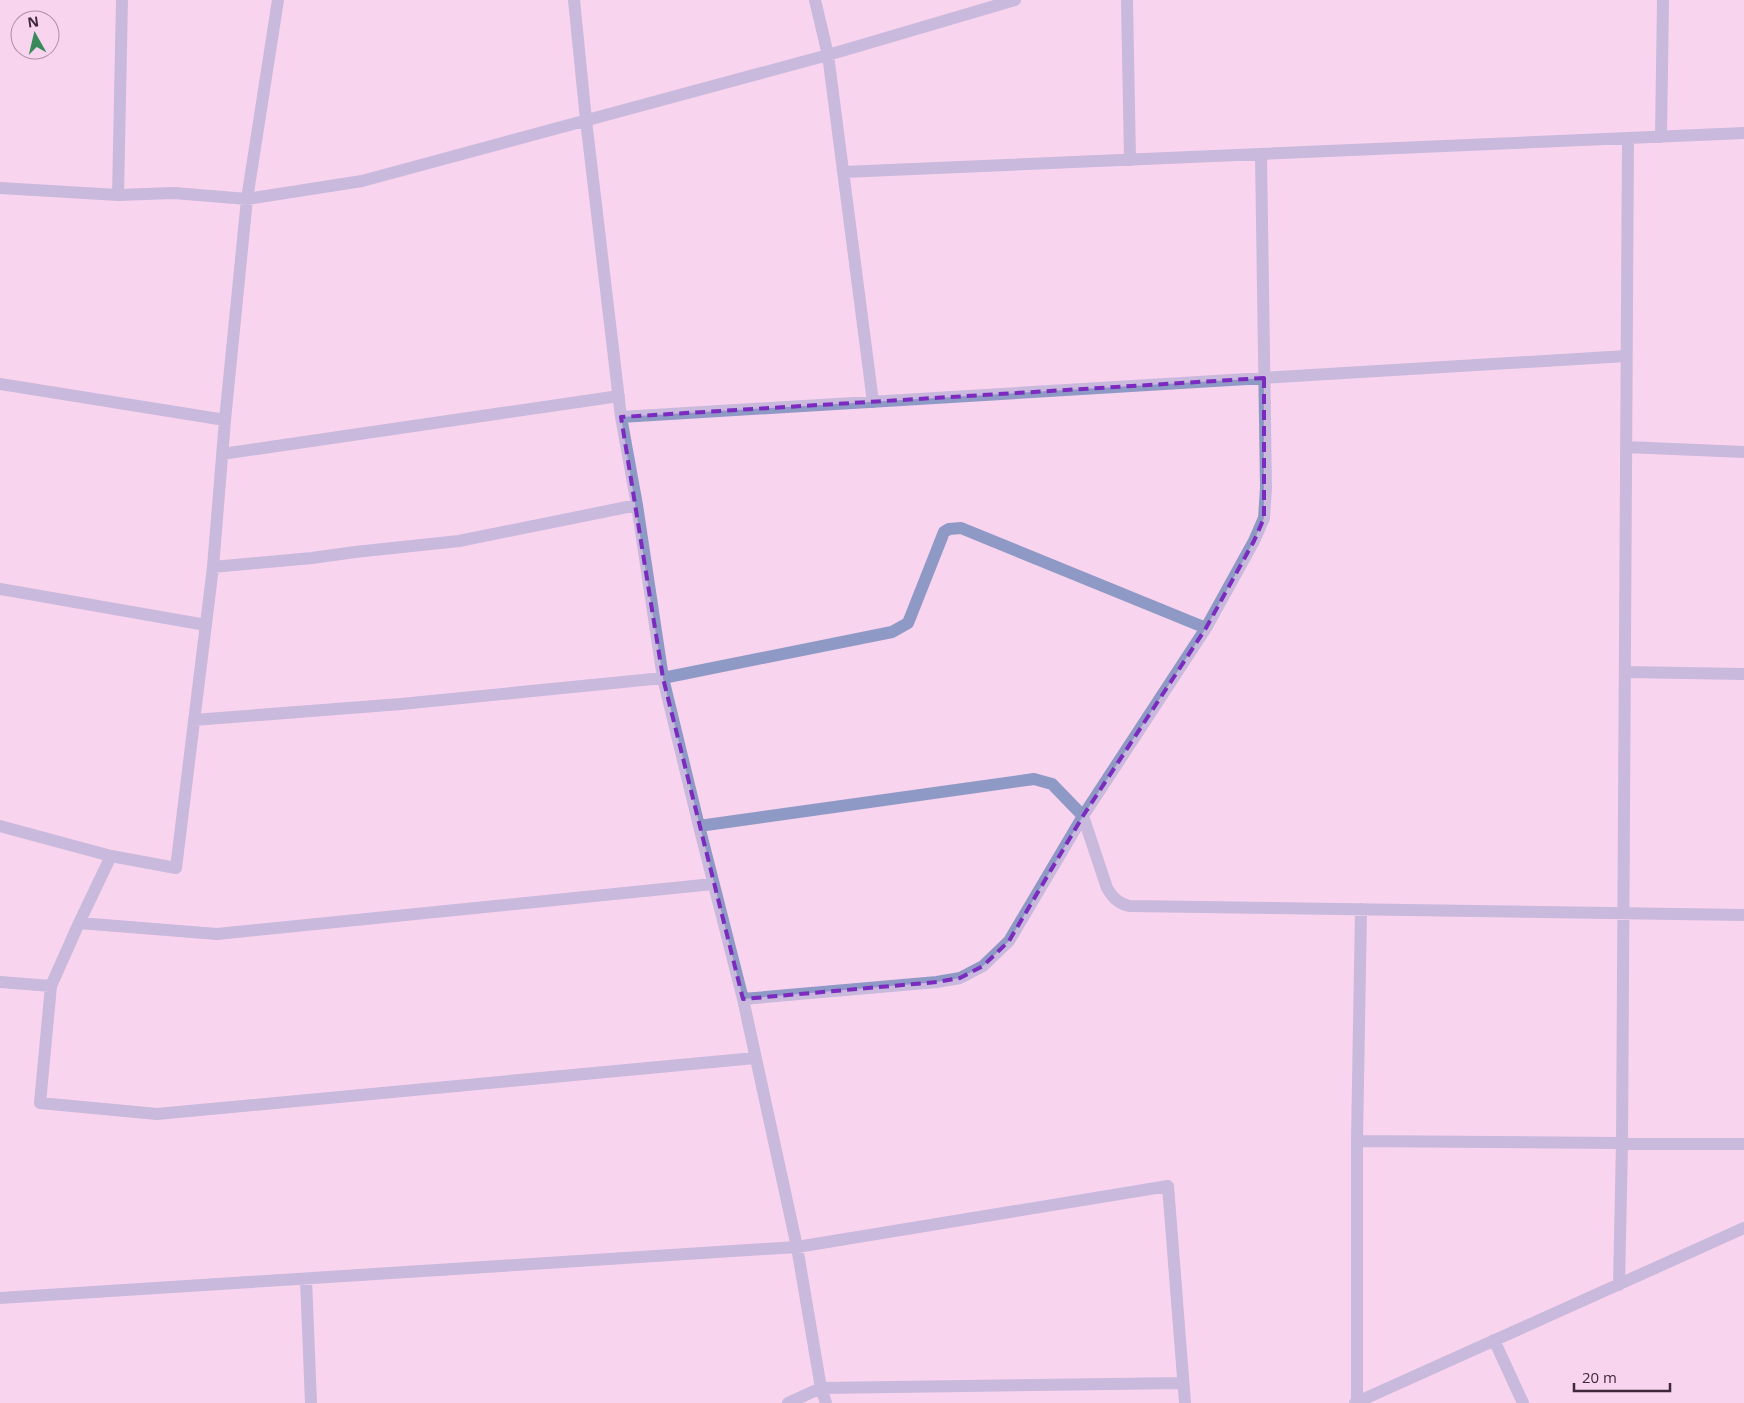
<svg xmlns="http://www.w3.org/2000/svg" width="1744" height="1403" font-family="'Open Sans',sans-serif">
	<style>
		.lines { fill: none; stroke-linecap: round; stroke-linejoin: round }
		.minor { stroke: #8f99c5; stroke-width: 12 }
		.marked { fill: none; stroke: #7b2cbf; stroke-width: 4; stroke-dasharray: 10 6; stroke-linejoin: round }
	</style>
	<rect width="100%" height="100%" fill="#f9d4ef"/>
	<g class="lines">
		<path class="minor" d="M574 0 586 120 621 417 637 505 663 678 699 826 743 999 797 1247 821 1388 826 1403
			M815 0 828 55 873 402
			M1127 0 1130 160
			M1661 137 1663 0
			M844 172 1744 133
			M0 188 118 195 174 193 247 199 362 181 828 55 1015 0
			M118 195 122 0
			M0 384 225 420
			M621 417 1626 356
			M1626 447 1744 452
			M222 454 619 396
			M213 567 312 558 355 552 459 541 637 505
			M0 589 206 625
			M1625 672 1744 674
			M194 720 401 704 663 678 892 632 908 623 944 532 949 529 961 528 1206 628
			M0 826 111 856 176 868 213 567 225 420 247 199 278 0
			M699 826 1034 779 1052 784 1083 816 1107 888C1113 898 1118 903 1129 906L1744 915
			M111 856 79 923 51 986 40 1103 157 1114 755 1058
			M79 923 217 934 713 884
			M0 982 51 986
			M743 999 937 982 960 978 983 966 1009 941 1083 816 1206 628 1254 541 1264 518 1266 488 1261 155
			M1357 1141 1744 1144
			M306 1279 311 1403
			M1619 1285 1622 1144 1628 138
			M0 1298 797 1247 1168 1186 1185 1403
			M1494 1340 1523 1403
			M1357 1402V1141L1361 909
			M788 1403 821 1388 1183 1383
			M1355 1403 1744 1228"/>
	</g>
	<path d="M0 0H1744V1403H0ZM1264 378V518L1254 541 1206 628 1083 816 1009 941 983 966 960 978 937 982 743 999 663 678 621 417Z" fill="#f9d4ef" fill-opacity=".55" fill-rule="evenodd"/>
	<path class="marked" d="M1264 378V518L1254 541 1206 628 1083 816 1009 941 983 966 960 978 937 982 743 999 663 678 621 417Z"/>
	<g transform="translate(35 35) rotate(352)"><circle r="24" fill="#f9d4ef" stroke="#af8fa7"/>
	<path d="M0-4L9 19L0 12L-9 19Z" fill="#398a5b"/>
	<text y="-8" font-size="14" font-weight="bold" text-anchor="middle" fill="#3f283a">N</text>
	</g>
	<path d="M1574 1383v8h96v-8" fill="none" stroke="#3f283a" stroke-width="2.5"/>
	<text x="1582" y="1383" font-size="15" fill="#3f283a" stroke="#f9d4ef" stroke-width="4" paint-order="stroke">20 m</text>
</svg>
